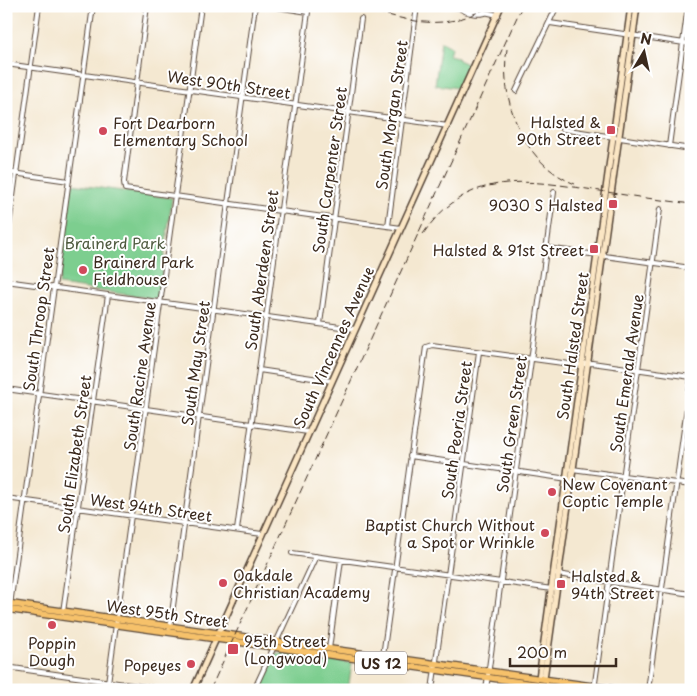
<svg xmlns="http://www.w3.org/2000/svg" width="697" height="696" font-family="'Playpen Sans',sans-serif">
	<style>
		.green { fill: #7dce8f; stroke: #5c7c56 }
		.lines { fill: none; stroke-linecap: round; stroke-linejoin: round }
		.minor-casing { stroke: #574639; stroke-width: 6 }
		.secondary-casing { stroke: #574639; stroke-width: 8 }
		.primary-casing { stroke: #574639; stroke-width: 8 }
		.minor { stroke: #fff; stroke-width: 4 }
		.secondary { stroke: #fbe6c4; stroke-width: 5 }
		.primary { stroke: #f6c16b; stroke-width: 5.5 }
		.rail { stroke: #3b2a1e; stroke-width: 1; stroke-dasharray: 8 4; stroke-linecap: butt }
		.poi-dot { fill: #d1495b; stroke: #fff; stroke-width: 2 }
		.labels { text-anchor: middle; dominant-baseline: central; stroke-width: 4; stroke-linejoin: round; paint-order: stroke }
		.shield { fill: #fff; stroke: #766a62; stroke-width: 1 }
		.shield-label { font-size: 14px; font-weight: bold; fill: #3b2a1e }
		.street-label { font-size: 15px; fill: #3b2a1e; stroke: #fff }
		.poi-label { font-size: 15px; fill: #3b2a1e; stroke: #fff; text-anchor: start }
		.park-label { font-size: 15px; fill: #4f5b40; stroke: #fff }
	</style>
	<rect width="100%" height="100%" fill="#fff"/>
	<filter id="ink" filterUnits="userSpaceOnUse"><feTurbulence type="fractalNoise" baseFrequency=".02" numOctaves="2"/><feDisplacementMap in="SourceGraphic" scale="10" xChannelSelector="R" yChannelSelector="G"/><feConvolveMatrix kernelMatrix="1 2 1 2 8 2 1 2 1" color-interpolation-filters="sRGB"/></filter>
	<filter id="wash" filterUnits="userSpaceOnUse"><feTurbulence type="fractalNoise" baseFrequency=".0096" numOctaves="4" result="noise"/><feDisplacementMap in="SourceGraphic" scale="20" xChannelSelector="R" yChannelSelector="G"/><feGaussianBlur stdDeviation="1.12" result="paint"/><feColorMatrix in="noise" values="0 0 0 0 0 0 0 0 0 0 0 0 0 0 0 0 0 1.4 0 .05"/><feComposite in="paint" operator="in"/></filter>
	<g filter="url(#wash)">
		<rect width="100%" height="100%" fill="#f4e8d1"/>
		<path class="green" d="M441 41 451 47 449 55 457 57 458 60 469 65 458 88 435 85Z
			M72 184 172 198 159 296 157 299 59 285Z
			M276 653 352 663 348 690H260Z"/>
	</g>
	<g filter="url(#ink)">
		<g class="lines">
			<defs>
				<path id="minor" d="M147 6 124 182 125 189 401 228
					M411 6 421 8 439 6
					M441 6 466 8 498 15
					M461 9C467 13 477 15 485 13
					M550 23 691 44
					M6 64 448 126
					M516 91 557 6
					M562 129 691 149
					M669 146 688 6
					M6 172 69 181
					M388 226 417 6
					M6 248 39 6
					M547 248 691 268
					M6 281 355 329
					M320 324 361 19
					M259 370 332 381
					M6 389 308 432
					M410 456 568 479
					M572 469 691 485
					M6 498 262 534
					M237 530 308 12 270 6
					M292 553 552 589
					M557 574 691 594
					M63 612 108 295
					M170 628 255 6
					M6 634 93 6
					M329 649 341 560
					M383 656 426 347 432 345 577 365 592 363 691 377
					M6 667 167 690
					M107 690 201 6
					M254 690 316 556
					M378 690 379 687
					M432 690 479 352
					M486 690 554 192
					M594 690 660 209
					M648 690 691 378"/>
				<path id="secondary" d="M539 678 631 6
					M544 679 637 6
					M193 690 501 6"/>
				<path id="primary" d="M6 603 621 690
					M6 609 576 690"/>
			</defs>
			<use href="#minor" class="minor-casing"/>
			<use href="#secondary" class="secondary-casing"/>
			<use href="#primary" class="primary-casing"/>
			<use href="#minor" class="minor"/>
			<use href="#secondary" class="secondary"/>
			<use href="#primary" class="primary"/>
			<path class="rail" d="M352 6C406 18 437 36 490 6
				M507 49C499 100 523 164 575 184
				M423 234C471 164 537 182 607 192 635 197 663 200 691 204
				M210 690 522 6"/>
		</g>
	</g>
	<g class="poi-dot">
		<rect x="606" y="125" width="10" height="10" rx="2.5"/>
		<circle cx="103" cy="131" r="5"/>
		<rect x="608" y="199" width="10" height="10" rx="2.5"/>
		<rect x="589" y="244" width="10" height="10" rx="2.5"/>
		<circle cx="83" cy="270" r="5"/>
		<circle cx="552" cy="492" r="5"/>
		<circle cx="545" cy="533" r="5"/>
		<circle cx="223" cy="583" r="5"/>
		<rect x="556" y="579" width="10" height="10" rx="2.5"/>
		<circle cx="52" cy="625" r="5"/>
		<rect x="227" y="643" width="12" height="12" rx="2.5"/>
		<circle cx="191" cy="664" r="5"/>
	</g>
	<g class="labels">
		<rect class="shield" x="355" y="651.5" width="52" height="23" rx="4"/>
		<g class="shield-label">
			<text x="381" y="663">US 12</text>
		</g>
		<g class="street-label">
			<text transform="translate(229 84) rotate(8)">West 90th Street</text>
			<text transform="translate(391 115) rotate(-82)">South Morgan Street</text>
			<text transform="translate(329 170) rotate(-82)">South Carpenter Street</text>
			<text transform="translate(261 270) rotate(-82)">South Aberdeen Street</text>
			<text transform="translate(38 319) rotate(-82)">South Throop Street</text>
			<text transform="translate(572 346) rotate(-82)">South Halsted Street</text>
			<text transform="translate(333 347) rotate(-66)">South Vincennes Avenue</text>
			<text transform="translate(195 363) rotate(-82)">South May Street</text>
			<text transform="translate(626 373) rotate(-82)">South Emerald Avenue</text>
			<text transform="translate(139 376) rotate(-82)">South Racine Avenue</text>
			<text transform="translate(511 424) rotate(-82)">South Green Street</text>
			<text transform="translate(456 430) rotate(-82)">South Peoria Street</text>
			<text transform="translate(74 454) rotate(-82)">South Elizabeth Street</text>
			<text transform="translate(151 507) rotate(8)">West 94th Street</text>
			<text transform="translate(167 613) rotate(8)">West 95th Street</text>
		</g>
		<g class="poi-label">
			<text x="601" y="121" text-anchor="end">Halsted &amp;<tspan x="601" dy="17">90th Street</tspan></text>
			<text x="113" y="122">Fort Dearborn<tspan x="113" dy="17">Elementary School</tspan></text>
			<text x="603" y="204" text-anchor="end">9030 S Halsted</text>
			<text x="584" y="249" text-anchor="end">Halsted &amp; 91st Street</text>
			<text x="93" y="261">Brainerd Park<tspan x="93" dy="17">Fieldhouse</tspan></text>
			<text x="562" y="483">New Covenant<tspan x="562" dy="17">Coptic Temple</tspan></text>
			<text x="535" y="524" text-anchor="end">Baptist Church Without<tspan x="535" dy="17">a Spot or Wrinkle</tspan></text>
			<text x="233" y="574">Oakdale<tspan x="233" dy="17">Christian Academy</tspan></text>
			<text x="571" y="575">Halsted &amp;<tspan x="571" dy="17">94th Street</tspan></text>
			<text x="244" y="640">95th Street<tspan x="244" dy="17">(Longwood)</tspan></text>
			<text x="52" y="642" text-anchor="middle">Poppin<tspan x="52" dy="17">Dough</tspan></text>
			<text x="181" y="664" text-anchor="end">Popeyes</text>
		</g>
		<g class="park-label">
			<text x="115" y="242">Brainerd Park</text>
		</g>
	</g>
	<rect width="697" height="696" fill="none" stroke="#fff" stroke-width="25"/>
	<g transform="translate(644 52) rotate(9)" stroke="#ffffff" stroke-width="4" paint-order="stroke">
	<path d="M0-4L9 19L0 12L-9 19Z" fill="#3b2a1e"/>
	<text y="-8" font-size="14" font-weight="bold" text-anchor="middle" fill="#3b2a1e">N</text>
	</g>
	<path d="M510 658v8h106v-8" fill="none" stroke="#3b2a1e" stroke-width="2.5"/>
	<text x="517" y="658" font-size="15" fill="#3b2a1e" stroke="#ffffff" stroke-width="4" paint-order="stroke">200 m</text>
</svg>
